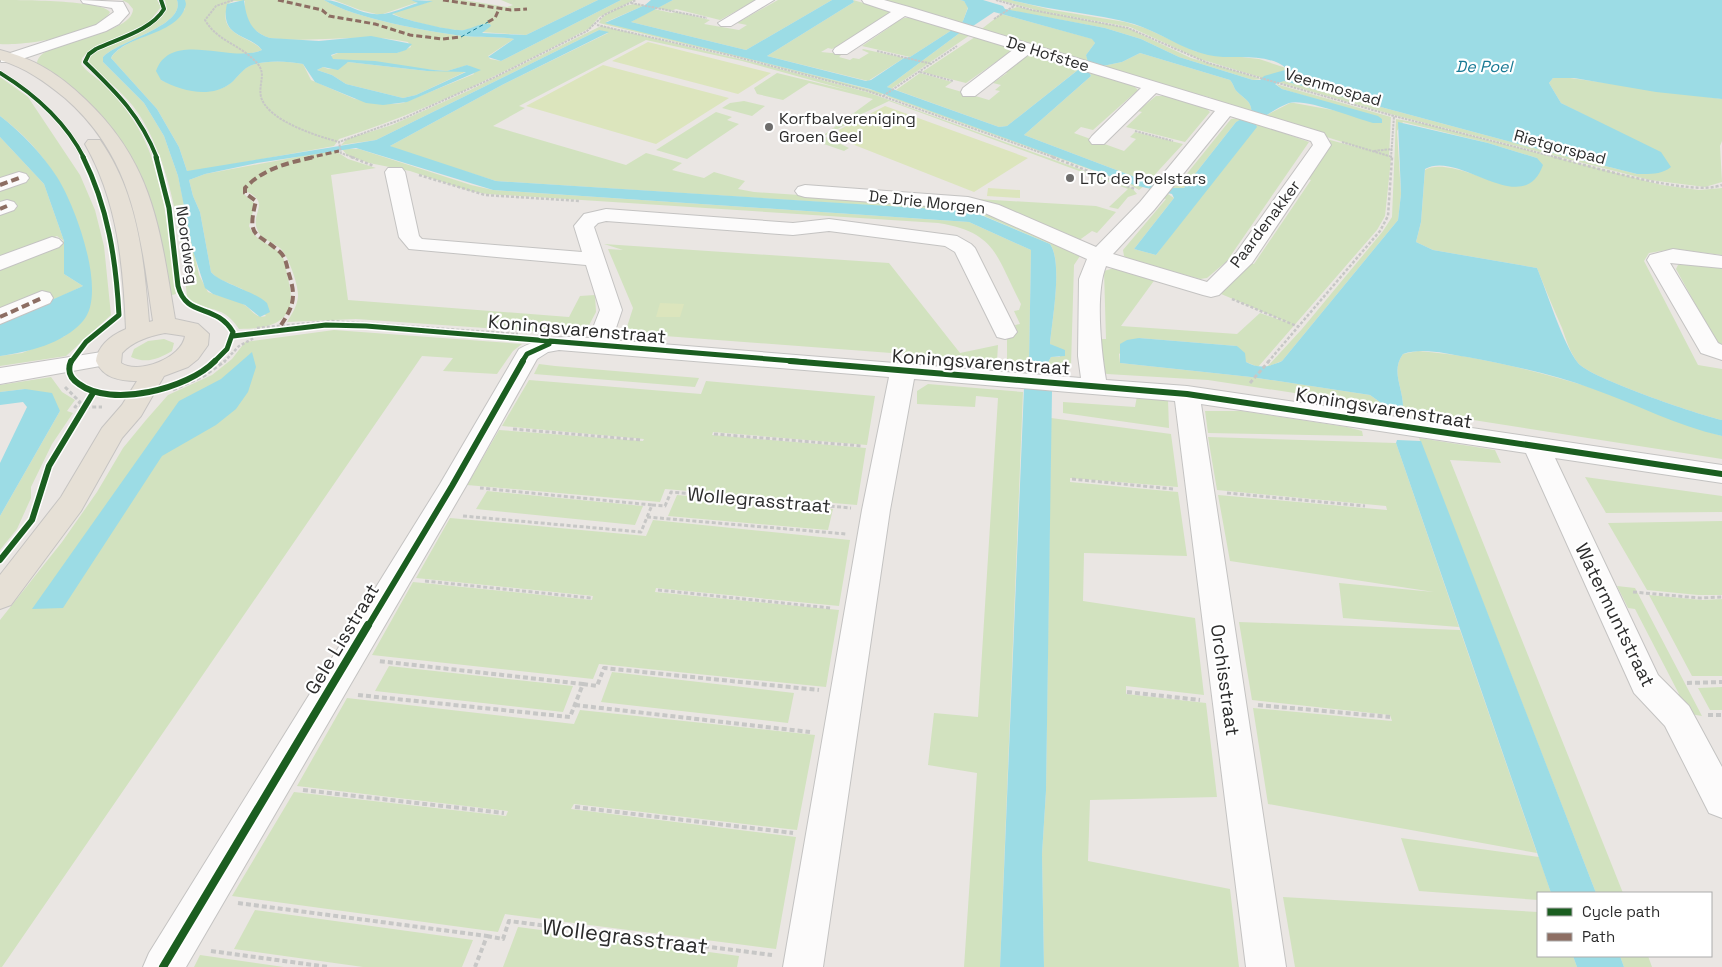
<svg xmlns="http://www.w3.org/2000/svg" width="1722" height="967" font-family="'Space Grotesk',sans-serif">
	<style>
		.green { fill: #d2e2bf; fill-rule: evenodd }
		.pitch { fill: #dce5bd }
		.water { fill: #9cdce5; fill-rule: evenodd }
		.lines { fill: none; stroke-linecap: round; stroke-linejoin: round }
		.ferry { stroke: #187a95; stroke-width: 1; stroke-dasharray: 4 3; stroke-linecap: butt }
		.minor-casing { stroke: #c4c3c2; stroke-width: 2 }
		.major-casing { stroke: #c6c4c2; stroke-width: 2 }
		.path-far3 { stroke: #c7c7c6; stroke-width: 2; stroke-dasharray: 2.5 1; stroke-linecap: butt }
		.path-far2 { stroke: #c7c7c6; stroke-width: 2.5; stroke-dasharray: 3 2; stroke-linecap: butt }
		.path-far1 { stroke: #c7c7c6; stroke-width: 3; stroke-dasharray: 4 2.5; stroke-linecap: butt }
		.path { stroke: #c7c7c6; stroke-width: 4; stroke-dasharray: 5 3; stroke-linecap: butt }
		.minor { fill: #fcfbfb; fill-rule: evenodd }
		.major { fill: #e6e0d6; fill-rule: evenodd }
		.quiet-far1 { stroke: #8d6e63; stroke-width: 3; stroke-dasharray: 6 3; stroke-linecap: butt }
		.quiet { stroke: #8d6e63; stroke-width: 4; stroke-dasharray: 8 4; stroke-linecap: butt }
		.cycleway-far3-casing { stroke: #fff; stroke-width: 5.5 }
		.cycleway-far2-casing { stroke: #fff; stroke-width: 8 }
		.cycleway-far1-casing { stroke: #fff; stroke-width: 9 }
		.cycleway-casing { stroke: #fff; stroke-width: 11 }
		.cycleway-far3 { stroke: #1b5e20; stroke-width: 4 }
		.cycleway-far2 { stroke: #1b5e20; stroke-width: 5 }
		.cycleway-far1 { stroke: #1b5e20; stroke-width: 6 }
		.cycleway { stroke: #1b5e20; stroke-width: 8 }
		.poi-dot { fill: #6e6d6c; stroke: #fff; stroke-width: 2 }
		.labels { text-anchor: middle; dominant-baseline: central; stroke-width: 4.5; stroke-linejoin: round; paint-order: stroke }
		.far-street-label { font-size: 16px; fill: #2c2c2c; stroke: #fff }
		.far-water-label { font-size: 16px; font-style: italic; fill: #187a95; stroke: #fff }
		.far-poi-label { font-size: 16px; fill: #2c2c2c; stroke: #fff; text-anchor: start }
		.street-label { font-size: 19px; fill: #2c2c2c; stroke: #fff }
		.near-street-label { font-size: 22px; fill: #2c2c2c; stroke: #fff }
	</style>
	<rect width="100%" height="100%" fill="#eae6e3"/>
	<path class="green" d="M0 0C19 0 102 0 110 12 100 35 23 46 0 44Z
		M122 0H157L161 7 148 23 89 51 82 58 81 64C86 71 94 76 101 82 113 93 124 106 133 120 166 169 168 237 176 294L168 296 140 178 37 64C38 37 132 38 133 9L128 3Z
		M165 0H177C186 26 117 41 103 57V62L144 103 164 136 178 176 199 275 208 292C220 297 235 298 246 306 253 311 256 319 266 316L242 289 217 278 211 272 200 212 193 196 189 180 205 174 334 150 348 159 376 168 331 175 348 300 569 317 580 296 595 295 596 312 587 329 572 334 356 319 287 322C292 314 297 306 298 297 299 286 288 255 280 248 271 241 261 240 257 229 251 212 270 204 248 192L244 194 255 204 249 226C257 243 268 242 280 253 286 259 286 271 288 279 299 319 276 329 239 329 220 300 203 315 187 297 181 236 171 156 133 106 120 90 104 78 89 63L90 56C112 35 150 37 167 9Z
		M185 0H324C353 18 429 32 464 36 481 38 498 36 514 39L488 56 490 59 501 61 621 0H634L599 17 590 28C509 70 426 112 339 139L334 146 190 172 187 171 179 147 157 109 111 58C123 37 169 35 185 9ZM234 1H245C242 19 253 33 270 38 318 44 360 32 408 42L411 47 397 53H338L331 56 332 59 434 70 447 71 468 65 474 74 403 103 394 104 355 99 311 80 303 64C286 61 268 60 252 65 242 68 237 79 228 85 212 96 177 88 161 80L181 51C206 48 238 60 262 50 251 36 214 35 229 3Z
		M334 0H411L418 2 380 15 360 10Z
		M426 0H464L507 7 513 5 501 0H598L526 35 481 32 490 26V24C479 23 474 29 464 30 452 32 402 20 392 13L432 1Z
		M673 0H756L720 20 676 9 671 11 657 8Z
		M778 0H832L746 50 631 22 654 9 672 13 676 12 710 20 704 24 739 30 747 25 737 23Z
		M853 0 888 10 890 14 832 49 828 48 821 52 842 54 839 57 850 60 853 58 859 59 869 53 862 50 863 49 904 58 868 81 767 56 854 2Z
		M879 0H960L964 1 968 7 963 21 959 25 945 20 949 18 941 16 936 17Z
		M999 0H1011L1052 10 1125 22 1145 28 1197 52 1259 59 1286 68 1285 70 1263 78 1200 59 1130 27 1040 11Z
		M635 4 643 6 606 22 884 93 881 95 767 64 599 23C603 13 624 5 635 4Z
		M1017 7 1127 28 1191 58 1261 79 1253 80 1179 57 1141 39 1105 28 1008 10Z
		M1001 14 1093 39 1095 43 1086 55 1089 61 1087 63 979 31Z
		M904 18H913L952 30 910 57 862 46 890 27 888 26Z
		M601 26 765 65 867 92 1132 188 1137 194 1128 197 1118 209 1109 207 1128 189 889 101 843 123 845 125 824 136 849 148 844 151 824 144 821 137 873 99 809 83 783 100 757 94 754 88 777 73 851 91 742 61 646 40 519 106 525 108 493 126 626 165 646 153 682 163 672 170 704 178 714 172 745 181 738 189 754 192 964 206 976 209 1076 250 1074 254 1080 256 1074 265 1071 365 1046 366 1051 357H1060L1057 348 1050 344C1052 321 1063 261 1050 244L975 212 496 181 400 151 390 146 502 85 608 33 599 30 376 140 341 145 347 139 392 125 470 90Z
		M961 32 970 35 891 89 887 87Z
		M975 37 1010 47 1013 50 966 83 922 72Z
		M1140 53 1230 80C1232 82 1233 85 1234 87 1238 97 1254 99 1251 114L1209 101 1212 98 1201 95 1197 97 1098 67 1122 62Z
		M1035 55 1079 69 1007 126 999 127 896 90 920 73 952 82 945 87 989 100 1000 91 995 90 1001 85 993 83 1007 73 1004 71 1023 57Z
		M348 62 427 71H467L416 95 403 98 346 84 332 75 317 70 323 67C332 72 340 65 348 62Z
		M1089 72 1133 85 1138 90 1093 130 1081 127 1074 133 1124 151 1136 139 1130 137 1135 132 1183 144 1148 182 1024 135 1091 76Z
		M0 77 28 97 80 175 95 210 104 246 111 315 66 356 0 366V356L22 353 65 336C73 318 86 299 90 280 92 273 87 261 86 253 73 197 47 151 0 116Z
		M1563 77 1722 99V141L1720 146 1722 182 1705 187 1650 180 1394 115 1278 82 1284 81 1526 146 1637 174 1608 127 1561 103 1549 83 1553 78Z
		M1276 84 1391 117 1389 157 1391 159 1385 216 1377 230 1258 367 1246 362 1237 346 1139 338 1119 354 1120 363 1251 377 1370 395 1387 407 1208 380 1107 374 1101 371 1100 339H1106L1104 271 1114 268 1156 278 1121 326 1237 334 1260 313 1292 324 1214 291 1248 263 1254 264 1311 180 1308 179 1330 140 1368 150 1263 117 1290 103H1294L1382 119 1282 89Z
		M888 95 1130 183 1144 186 1139 190 1125 182 886 96Z
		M1156 96H1165L1205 107 1210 112 1185 142 1126 127 1142 112 1138 111Z
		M744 101 765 106 752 116 722 108 730 103Z
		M716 112 732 117 727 120 739 124 687 159 656 150Z
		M1238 118 1243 120 1236 122 1184 188H1168L1170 185 1177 186 1231 119Z
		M1396 119 1425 124 1662 185 1699 190 1722 188V255L1673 249 1649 253 1644 261 1698 365 1722 369V420C1699 415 1590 378 1578 363 1570 353 1566 339 1562 328 1553 308 1545 288 1537 268L1433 250 1416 242 1421 222 1425 170C1440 160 1476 175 1492 181L1537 158 1488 143 1403 122 1397 131 1401 194 1398 220 1282 361 1267 367 1302 329 1383 231 1392 217Z
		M1255 123 1309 142 1227 261 1207 278 1200 279 1131 260 1124 256 1123 250 1166 199 1159 197 1165 192 1174 198 1134 249 1156 255Z
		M0 137 44 184 64 241V274L83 286 51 301 0 313V268L64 241 57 236 0 259V187L28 175 26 174 0 184Z
		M342 149H359L471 185 493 190 969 222 1031 250 1029 364 1007 363V335L1017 331 1015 325 1020 324 1014 311 1019 310 1021 304C996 257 997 232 938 223L487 194 470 191 410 171 369 163 347 155Z
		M977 199 1096 206 1116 212 1097 233 1092 231 1078 241Z
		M604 244 889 263 960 353 998 345 997 361 625 333 633 308 608 249 623 250Z
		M1684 264 1722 268V345L1715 340 1676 269 1678 265Z
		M334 330 522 344 513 351 497 374 443 371 453 358 422 356 2 967H0V620L62 542 97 492 123 448 146 420 168 395 212 375 232 359 245 342Z
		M164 339 174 343 172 351C158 359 147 364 131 357L134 349 148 341Z
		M1418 351C1474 355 1532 370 1586 386 1632 401 1675 423 1722 436V459L1403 409C1404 388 1390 372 1403 354Z
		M539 364 555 366 699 378 695 387 534 374Z
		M51 377 62 392 75 400 67 411 73 413 52 444 31 487V498L17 529 0 550V516L60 411 25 389 0 392V385Z
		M529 380 701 394 706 381 875 396 867 445 713 432 712 435 866 448 857 505 665 489 660 502 467 485 499 430 643 441 644 439 502 426Z
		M928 384 1023 392 1000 967H964L977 773 928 765 934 713 978 717 998 398 976 396 975 407 917 404V391Z
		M1137 396 1168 400 1169 428 1063 413V402L1135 407Z
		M1205 411H1242L1347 427 1362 431 1363 436 1208 433Z
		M1051 418 1171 434 1178 487 1070 478V482L1178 492 1187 556 1084 553 1083 601 1195 618 1204 695 1126 686V694L1206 703 1217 797 1090 800 1088 861 1230 889 1239 967H1044L1042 854 1046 791Z
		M1208 437 1396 443 1459 627 1343 618 1339 583 1434 592 1230 561 1218 495 1387 510 1386 506 1217 490Z
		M1419 438 1495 450 1501 463 1450 460 1623 893H1596Z
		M1585 477 1722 496V512L1606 513Z
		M487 491 643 506 635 525 476 509Z
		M677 495 833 509 828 530 668 516Z
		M450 518 646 536 653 520 850 540 839 606 656 588 655 592 839 610 826 687 599 664 593 679 372 655 413 582 592 600 593 596 416 578Z
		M1722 521V595H1698L1647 590 1608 523Z
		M1617 586 1635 588 1702 716 1684 713 1668 694H1679L1635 609 1628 608Z
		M1649 595 1702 600 1722 599V676H1692Z
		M1239 622 1460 630 1537 853 1268 804 1253 708 1392 721 1390 715 1252 700Z
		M389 666 573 686 563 712 375 691Z
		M612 672 794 693 788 723 601 702Z
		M1722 687V710H1710L1698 688Z
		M347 698 574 724 580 710 815 735 797 830 574 804 571 809 796 837 776 949 505 914 498 932 232 896 294 792 506 816 508 811 297 786Z
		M1401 838 1539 857 1551 893H1538V900L1419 891Z
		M1283 897 1538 912V956H1573L1577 967H1295Z
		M255 910 473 940 462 967H363L234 949Z
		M518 927 739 956 737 967H503Z
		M200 955 284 967H194Z
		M1620 956H1648L1652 967H1624Z"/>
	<path class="pitch" d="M648 42 771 73 738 94 612 61Z
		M603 65 729 98 656 144 526 106Z
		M885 106 1028 158 974 192 829 135Z
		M988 188 1020 190V198L987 196Z
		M660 303 684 304 680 317H656Z"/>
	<path class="water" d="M177 0H185L186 4C180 36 125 34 111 58L157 109 179 147 187 171 376 140 599 30 609 32 502 85 390 146 496 181 967 211 981 215 1050 244C1063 262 1052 321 1050 344L1065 350V356L1051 357 1046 366 1029 364 1031 250 969 222 493 190 356 148 257 163 205 174 189 180 193 196 200 212 211 272C220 283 254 291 267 303L270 312 260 317 245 305 213 294 205 288 193 251 178 176 164 136 144 103 103 62V57C117 41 186 26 177 0Z
		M244 0C246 17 250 32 270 38L319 41 371 36 412 44 406 50 397 53H337L331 55 333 59 375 61 434 70 447 71 467 65 481 70 407 102 383 105 366 103 315 82 303 64C286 61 268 60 252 65 243 68 238 77 231 83 210 99 182 91 161 80L156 71C171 29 232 64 262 50 250 34 219 39 227 4ZM348 62 427 71 466 72 416 95 403 98 346 84 332 75 317 70 323 67 338 70Z
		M324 0C343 0 361 16 380 14 392 14 407 6 418 3L411 0 433 1 392 14C401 19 454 32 464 30 474 28 479 23 490 24L491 26 482 33 526 35 598 0H621L501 61 488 57 514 39C498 36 481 38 464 36 429 32 353 18 324 0Z
		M651 0H673L631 22 746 50 832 0H853L854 2 767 56 866 81 871 80 904 58 910 57 952 30 961 32 887 87 999 127 1007 126 1088 62 1086 55 1095 43 1092 39 994 12 970 28 959 25 963 21 968 8 964 1 960 0H983L1003 6 1005 9 1105 28 1141 39 1179 57 1253 80H1260L1264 76 1285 70 1286 68C1265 51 1232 61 1208 55 1181 49 1160 32 1134 24 1094 13 1051 11 1011 0H1722V99L1656 92 1574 78H1553L1549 83 1561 103 1661 152 1671 167C1661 175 1649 174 1637 174L1526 146 1284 81 1275 84 1282 89 1378 116 1382 119V123H1373C1355 118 1305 98 1289 103 1278 107 1265 116 1255 123L1257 127 1156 255 1134 249 1174 198 1172 194 1134 185 870 89 605 23 645 5ZM1140 53 1230 80C1232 82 1233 85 1234 87 1238 97 1254 99 1251 114L1236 122 1184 188H1168L1148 182 1024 135 1091 76 1089 72 1098 67 1122 62Z
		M0 116C21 132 43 155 57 177 75 205 108 293 83 321 63 344 28 352 0 356V323L83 286 64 274V241L44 184 0 137Z
		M1398 122 1488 143 1537 158 1543 165C1523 221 1459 149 1425 169L1421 222 1416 242 1433 250 1537 268C1547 292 1563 344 1578 363 1590 378 1699 415 1722 420V436C1677 426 1636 404 1593 389 1553 374 1509 365 1467 357 1447 354 1423 347 1403 354 1390 372 1404 388 1403 409L1387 407 1370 395 1251 377 1120 363V344L1127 340 1139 338 1237 346 1245 353 1246 362C1259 369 1269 367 1282 361L1398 220 1401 194Z
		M252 352 256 367 248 392 236 409 216 425 162 456 63 608 32 609 179 401 221 379Z
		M1024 388 1052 391 1046 791 1042 854 1044 967H1000Z
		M25 389 52 393 60 411 0 516V463L27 407 23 402 0 405V392Z
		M1397 440 1421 441 1596 893H1551L1396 443Z
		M1573 956H1620L1624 967H1577Z"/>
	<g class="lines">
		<path class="ferry" d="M461 37 488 22"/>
		<defs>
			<path id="minor" d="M81 0 123 2 129 13 119 24 106 31 13 62H1V56L96 25 114 12 112 8 83 3Z
				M756 0H774L731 26H721L718 23Z
				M862 0H884L909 7 1324 133 1331 145 1252 263 1219 295 1211 297 1203 295 1106 266C1095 293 1101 350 1106 380L1187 386 1722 465V483L1555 458 1658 675 1689 706 1722 767V818L1709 813 1665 726 1634 693 1526 453 1201 404 1286 967H1246L1175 401 914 379 890 510 823 967H783L862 510 889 377 559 350 548 352 537 359 466 486 186 967H143L149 953 440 484 519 349C542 336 563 336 589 338L600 310 586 265 409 249 399 237 385 172 388 168H402L405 172 419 236 422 239 582 252 574 226 584 214 606 209 793 223 829 219 957 236 971 244 975 248 1017 332 1013 337 1005 339 997 337 955 252 945 246 829 231 793 235 606 221 598 223 594 227 622 310 612 340 1081 378 1078 356 1079 279 1087 259 985 213 968 209 805 197 798 195 795 191 798 187 805 185 968 197 999 205 1096 247 1140 202 1215 111 1156 93 1104 144H1092L1089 140 1092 136 1141 88 1029 54 975 96H963L961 92 963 88 1014 49 905 16 847 54H835L833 51 835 48 891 12 864 3ZM1230 116 1311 141 1313 145 1236 253 1207 282 1113 254 1154 210Z
				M19 172 26 174 29 178 26 182 0 191V178Z
				M7 200 14 202 17 206 14 210 0 215V202Z
				M52 237 59 239 63 243 59 247 0 270V256Z
				M1673 249 1722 256V268L1670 263 1718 343 1722 345V360L1701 353 1647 260 1650 255Z
				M42 291 50 293 53 298 50 303 0 324V308Z
				M108 351 117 353 120 358 117 363 0 384V368Z"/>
			<path id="major" d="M0 50C35 59 59 74 85 99 154 164 160 230 175 319L198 324 209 334 208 345 198 359 188 367 164 376 141 416 122 438 81 511 11 605 0 609V575L61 497 102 428 122 405 137 381C120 381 103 378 96 361 98 345 112 335 126 329 123 264 118 202 85 144L88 140H100C138 194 144 259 149 322L153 321C140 235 135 159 65 98 44 81 26 68 0 60ZM165 333 185 336C182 358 138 375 121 363L122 353C133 341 149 336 165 333Z"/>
		</defs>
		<use href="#minor" class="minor-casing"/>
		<use href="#major" class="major-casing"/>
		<path class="path-far3" d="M233 0 216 6 205 20C217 41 239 44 255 61 268 73 258 82 261 97 268 121 317 136 339 142
			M996 0 1032 10 1128 28 1208 63 1394 116 1559 158
			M631 3 707 18
			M994 19 1014 6
			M597 25 733 56 868 91 1056 158
			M877 51 932 64
			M920 72 953 81
			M883 96 957 46
			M1135 131 1173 141
			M1342 142 1392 157
			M1374 151 1392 149
			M355 158 341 153 339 142 400 120 495 77 587 31 604 15 636 0
			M1391 158 1394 116"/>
		<path class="path-far2" d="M351 157 374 166
			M1052 157 1135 189
			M1554 157C1590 166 1691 197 1722 185
			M419 175 485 195 580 201
			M1232 299 1299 327
			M224 362 239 346 254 338 256 328 332 321 518 334
			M1268 362 1380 231 1388 216 1392 157"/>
		<path class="path-far1" d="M1250 383 1269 361
			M65 387 80 402 75 407H102
			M173 390 204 376 225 361
			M513 429 642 440
			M714 434 862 446
			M1072 479 1173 489
			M1227 493 1365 506
			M652 505 665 506 671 492 851 508
			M463 516 641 532 652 505 480 488
			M647 517 846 534
			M425 581 591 598
			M658 590 831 608
			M1633 592 1700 598 1722 597"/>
		<path class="path" d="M1687 683 1722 682
			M583 684 597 686 604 668 819 690
			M1127 692 1200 700
			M358 695 570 717 583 684 378 661
			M575 705 810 732
			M1258 705 1390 717
			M1708 715H1722
			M303 790 504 813
			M575 807 793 833
			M238 903 487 936 475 967
			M487 936 503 939 509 921 772 955
			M211 951 328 967"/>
		<use href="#minor" class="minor"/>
		<use href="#major" class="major"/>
		<path class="quiet-far1" d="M278 0 322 10 329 16 375 24 410 35 443 39 461 37
			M443 0 511 10 527 9
			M488 22 495 18 499 9
			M308 158 339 151"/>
		<path class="quiet" d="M0 185 19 178
			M0 209 7 206
			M0 317 42 298
			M281 325C295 304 296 295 288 271 287 265 285 257 281 253 257 231 246 240 256 201L245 193V188C264 168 288 163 314 157"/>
		<defs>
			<path id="cycleway-far3" d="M0 73C36 95 65 121 84 158
				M157 158C140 115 117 93 85 62L89 54 96 49C117 39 152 30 164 9L161 0"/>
			<path id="cycleway-far2" d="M156 157 169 208 178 286C186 318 216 303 233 332L227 349 214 362
				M233 336 326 325 366 326 806 362
				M71 362 86 342 119 315C116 260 108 207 83 157
				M522 362 527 354 549 344"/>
			<path id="cycleway-far1" d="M71 361C67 371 70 378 79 384 111 408 188 389 215 361
				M790 361 1187 394 1722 474
				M0 560 32 520 49 466 93 393
				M368 626 452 486 523 361"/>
			<path id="cycleway" d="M163 967 368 625"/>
		</defs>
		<use href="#cycleway-far3" class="cycleway-far3-casing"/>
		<use href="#cycleway-far2" class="cycleway-far2-casing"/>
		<use href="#cycleway-far1" class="cycleway-far1-casing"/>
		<use href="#cycleway" class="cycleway-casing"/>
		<use href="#cycleway-far3" class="cycleway-far3"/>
		<use href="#cycleway-far2" class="cycleway-far2"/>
		<use href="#cycleway-far1" class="cycleway-far1"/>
		<use href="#cycleway" class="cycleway"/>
	</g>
	<g class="poi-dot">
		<circle cx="769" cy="127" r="5"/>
		<circle cx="1070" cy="178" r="5"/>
	</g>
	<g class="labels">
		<g class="far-street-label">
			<text transform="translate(1048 54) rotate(17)">De Hofstee</text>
			<text transform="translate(1333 87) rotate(16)">Veenmospad</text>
			<text transform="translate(1560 147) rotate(15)">Rietgorspad</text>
			<text transform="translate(927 202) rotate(6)">De Drie Morgen</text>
			<text transform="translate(1265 224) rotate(-53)">Paardenakker</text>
			<text transform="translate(187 245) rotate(82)">Noordweg</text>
		</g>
		<g class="far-water-label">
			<text x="1484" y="66">De Poel</text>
		</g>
		<g class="far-poi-label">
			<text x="779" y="118">Korfbalvereniging<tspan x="779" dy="18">Groen Geel</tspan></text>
			<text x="1080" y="178">LTC de Poelstars</text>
		</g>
		<g class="street-label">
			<text transform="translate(577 329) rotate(5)">Koningsvarenstraat</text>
			<text transform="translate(981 362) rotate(4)">Koningsvarenstraat</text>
			<text transform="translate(1384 408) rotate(9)">Koningsvarenstraat</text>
			<text transform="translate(759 500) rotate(5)">Wollegrasstraat</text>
			<text transform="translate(1615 615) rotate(64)">Watermuntstraat</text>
			<text transform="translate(342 639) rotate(-59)">Gele Lisstraat</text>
			<text transform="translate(1225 680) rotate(82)">Orchisstraat</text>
		</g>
		<g class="near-street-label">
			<text transform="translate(625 936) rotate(7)">Wollegrasstraat</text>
		</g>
	</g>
	<rect x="1537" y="892" width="175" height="65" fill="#ffffff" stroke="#ababab"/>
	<rect x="1547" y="908" width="25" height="8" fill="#1b5e20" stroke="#ababab"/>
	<text x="1582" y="917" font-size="15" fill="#2c2c2c">Cycle path</text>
	<rect x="1547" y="933" width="25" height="8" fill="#8d6e63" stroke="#ababab"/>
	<text x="1582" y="942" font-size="15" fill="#2c2c2c">Path</text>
</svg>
